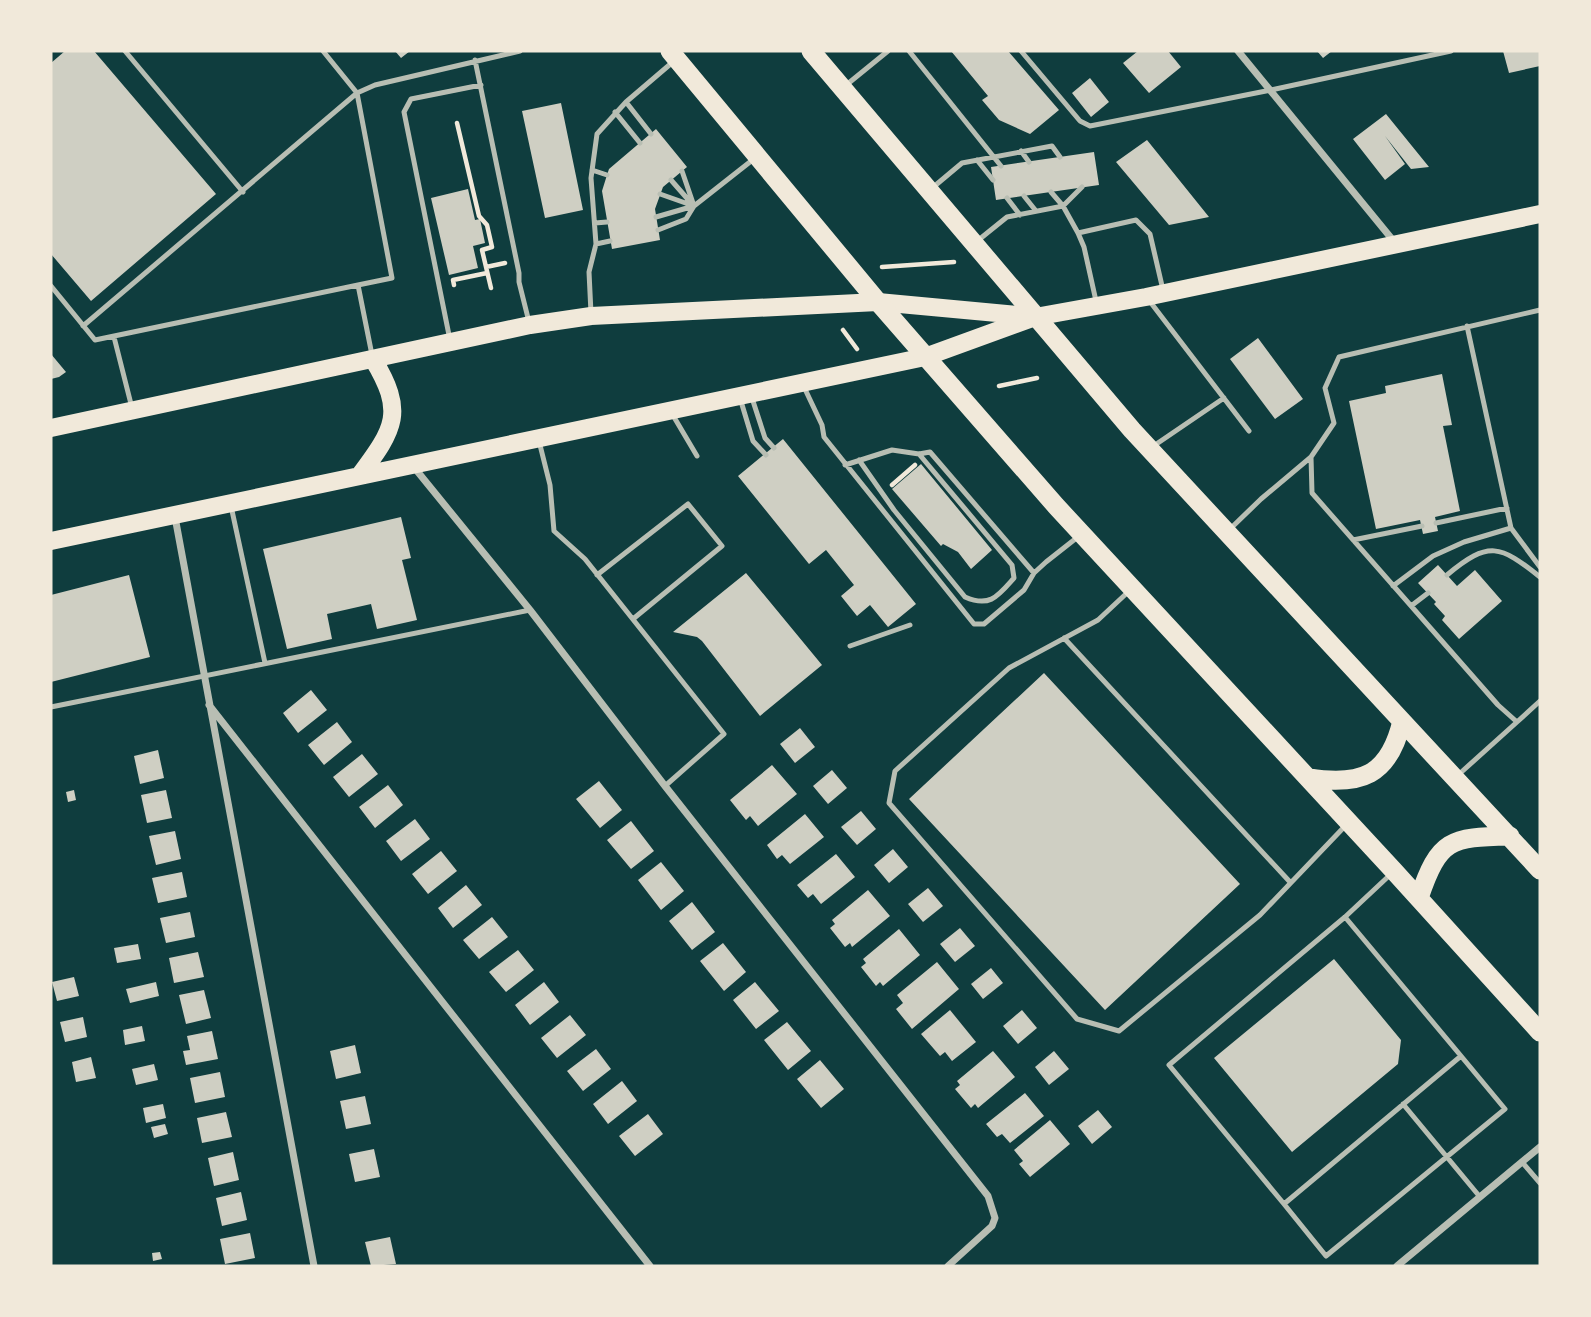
<svg xmlns="http://www.w3.org/2000/svg" width="1591" height="1317" font-family="'Space Grotesk',sans-serif">
	<style>
		.building { fill: #cfcfc3 }
		.lines { fill: none; stroke-linecap: round; stroke-linejoin: round }
		.path { stroke: #f1e9da; stroke-width: 4.5 }
		.service { stroke: #b8beb3; stroke-width: 5 }
		.minor { stroke: #b8beb3; stroke-width: 7 }
		.primary { stroke: #f1e9da; stroke-width: 18 }
		.trunk { stroke: #f1e9da; stroke-width: 19 }
	</style>
	<rect width="100%" height="100%" fill="#0f3d3e"/>
	<path class="building" d="M65 51H94L216 194 91 301 51 254V63Z
		M395 51H410L401 58Z
		M951 51H1008L1059 110 1030 134 999 120 982 100 988 96Z
		M1138 51H1168L1181 67 1149 93 1123 63Z
		M1317 51H1332L1323 58Z
		M1503 51H1540V66L1509 73Z
		M1090 78 1109 102 1091 117 1072 93Z
		M561 103 583 210 545 218 522 111Z
		M1386 114 1429 167 1411 169 1385 136 1405 164 1385 180 1353 139Z
		M656 129 687 167 663 187 655 209 660 240 612 249 602 191 607 175 609 169Z
		M1147 140 1209 217 1169 225 1116 162Z
		M1094 152 1099 185 996 200 991 167Z
		M468 189 475 220 480 219 485 243 473 246 478 268 449 275 431 198Z
		M1258 338 1303 399 1275 419 1230 359Z
		M51 354 66 372 59 377 51 379Z
		M1442 374 1452 425 1443 426 1460 511 1435 517 1438 531 1423 534 1420 520 1376 529 1349 401 1386 393 1385 386Z
		M783 439 916 604 888 627 870 605 857 616 841 596 854 585 826 550 809 564 738 476Z
		M921 464 992 550 971 569 958 552 943 544 941 546 892 489Z
		M401 517 411 558 402 560 417 620 377 629 371 604 327 614 332 639 287 649 263 549Z
		M1438 565 1457 586 1475 570 1502 601 1459 639 1442 620 1445 616 1434 604 1436 602 1418 583Z
		M746 573 822 665 760 716 702 641 697 637 673 632Z
		M129 575 150 657 51 682V595Z
		M1044 673 1240 884 1105 1010 909 799Z
		M311 690 327 710 298 733 283 713Z
		M337 722 352 742 324 765 308 745Z
		M800 728 815 747 795 763 780 744Z
		M158 750 164 778 140 784 134 756Z
		M362 754 378 774 349 797 333 777Z
		M772 765 797 794 758 826 750 816 746 820 730 800Z
		M832 770 847 788 828 804 813 786Z
		M599 781 622 810 600 828 576 799Z
		M388 785 403 805 375 828 359 807Z
		M74 790 76 800 68 802 66 792Z
		M166 790 172 818 147 823 141 795Z
		M861 811 876 829 857 845 841 827Z
		M805 814 824 837 790 864 782 855 777 859 767 845Z
		M415 819 430 839 401 861 386 841Z
		M631 821 654 851 631 869 607 840Z
		M175 831 181 859 156 865 149 836Z
		M893 849 908 867 889 883 874 865Z
		M441 851 457 871 428 894 412 874Z
		M836 854 855 877 821 904 813 894 808 898 797 885Z
		M661 862 684 891 661 910 638 880Z
		M182 872 187 897 158 903 152 878Z
		M466 885 482 905 453 928 438 908Z
		M928 888 943 906 923 922 908 904Z
		M868 890 890 916 852 947 850 943 845 947 830 928 835 924 832 920Z
		M692 902 715 932 692 950 669 921Z
		M190 912 195 937 166 943 160 918Z
		M492 917 508 937 479 959 463 940Z
		M960 928 975 946 955 962 940 944Z
		M899 929 920 955 883 986 880 982 876 986 861 967 866 963 863 959Z
		M723 943 746 972 724 991 700 961Z
		M138 944 141 959 117 963 114 948Z
		M518 950 534 970 506 992 489 972Z
		M198 952 204 977 174 983 169 958Z
		M1334 959 1401 1040 1398 1064 1292 1152 1214 1058Z
		M937 962 959 989 912 1029 896 1009 903 1003 897 995Z
		M991 968 1003 983 983 999 971 984Z
		M74 977 79 996 57 1001 52 982Z
		M156 982 159 996 130 1003 126 989Z
		M544 982 559 1002 530 1025 515 1005Z
		M755 982 779 1011 756 1029 733 1000Z
		M204 990 211 1018 186 1024 179 995Z
		M950 1010 976 1042 952 1061 945 1052 940 1056 921 1034Z
		M1022 1010 1037 1028 1018 1044 1003 1026Z
		M570 1015 586 1035 557 1058 541 1038Z
		M83 1017 87 1037 65 1042 60 1022Z
		M787 1022 811 1051 788 1070 764 1040Z
		M142 1026 145 1041 125 1045 123 1030Z
		M212 1031 218 1059 186 1065 183 1051 190 1050 187 1036Z
		M355 1045 361 1073 336 1079 330 1051Z
		M596 1049 611 1069 583 1091 567 1071Z
		M993 1051 1015 1077 978 1108 975 1104 971 1108 955 1089 960 1085 957 1081Z
		M1054 1051 1069 1069 1049 1085 1035 1067Z
		M91 1057 96 1078 76 1082 72 1062Z
		M820 1060 844 1089 821 1108 797 1079Z
		M154 1064 158 1080 136 1085 132 1069Z
		M220 1072 225 1097 195 1103 190 1078Z
		M622 1081 637 1101 608 1124 593 1104Z
		M1025 1093 1044 1116 1010 1143 1002 1134 997 1137 986 1124Z
		M365 1096 371 1124 346 1129 340 1101Z
		M163 1104 166 1118 146 1123 143 1108Z
		M1098 1110 1112 1127 1092 1144 1078 1126Z
		M226 1112 232 1137 202 1143 197 1118Z
		M648 1114 663 1134 635 1156 619 1136Z
		M1050 1120 1070 1144 1030 1177 1019 1164 1023 1161 1014 1150Z
		M165 1124 168 1134 154 1138 151 1127Z
		M374 1149 380 1177 355 1182 349 1154Z
		M233 1152 239 1180 214 1186 208 1158Z
		M241 1192 247 1220 222 1226 216 1198Z
		M250 1233 255 1258 225 1264 220 1239Z
		M390 1237 396 1264 371 1266 365 1242Z
		M160 1252 162 1259 153 1261 152 1253Z"/>
	<g class="lines">
		<path class="path" d="M457 123 479 216 487 225 492 247 482 250 491 288
			M486 267 505 263
			M882 267 954 262
			M454 285 453 280 487 273
			M843 330 857 349
			M999 386 1037 378
			M892 485 915 465"/>
		<path class="service" d="M125 51 243 192
			M323 51 357 93 375 85 520 51
			M909 51 1001 166
			M1021 51 1080 121 1090 126 1271 90 1451 51
			M475 60 519 273V282L529 322
			M845 86 888 51
			M357 93 392 278 358 285 372 355
			M626 102 651 134
			M615 112 640 143
			M1021 151 1029 162
			M977 160 993 180
			M592 170 607 175
			M682 171 694 206
			M671 180 692 204
			M931 189 962 163 1052 146 1060 157
			M1051 192 1063 206 1082 187
			M660 194 694 206
			M1024 196 1036 211
			M1007 198 1020 215
			M656 217 694 206 755 158
			M595 223 607 222
			M658 230 686 219 694 206
			M976 242 1007 217 1063 206 1078 233
			M596 244 610 241
			M51 286 95 340 358 285
			M1148 299 1249 431
			M1096 301 1084 247 1078 233 1136 220 1150 234 1163 290
			M591 313 589 272 596 244 591 178 597 134 626 102 674 61
			M83 326 357 93
			M1467 326 1511 528 1540 567
			M114 337 132 408
			M450 340 404 112 411 99 481 85
			M804 387 822 425 824 437 974 624H984L1024 590 1034 573 1046 562 1079 536
			M740 398 753 441 766 455
			M752 398 765 438 774 448
			M671 412 697 456
			M539 441 550 485 554 531 585 559 724 734 665 786
			M1152 447 1224 398
			M1311 457 1312 493 1498 705 1517 722 1457 776
			M859 460 894 510 965 597C990 608 998 596 1014 578L1012 565 919 454
			M845 465 892 450 919 454 930 452 1034 573
			M231 506 265 663
			M1436 523 1507 508
			M1229 530 1261 499 1311 457 1334 423 1325 388 1339 357 1540 310
			M1353 540 1422 526
			M597 575 688 504 722 546 633 619
			M1447 575C1489 540 1500 545 1540 577
			M1393 586 1433 556 1464 542 1511 528
			M1128 592 1098 620 1009 668 895 771 889 803 1077 1019 1119 1031 1260 915 1347 824
			M1411 606 1428 593
			M1064 638 1290 882
			M850 646 910 625
			M51 707 530 610
			M1517 722 1540 701
			M1345 917 1461 1056 1284 1204 1169 1065 1345 917 1392 873
			M1403 1104 1480 1197
			M1522 1162 1540 1183
			M1284 1204 1326 1256 1505 1109 1461 1056"/>
		<path class="minor" d="M1238 51 1396 244
			M413 466 530 610 665 786 988 1196 995 1218 992 1226 948 1266
			M175 517 314 1266
			M209 705 650 1266
			M1397 1266 1540 1147"/>
		<path class="primary" d="M51 428 530 325 591 316 878 302 1028 316
			M360 475C395 428 405 412 373 359
			M51 541 925 357 1035 317 1146 297 1540 214"/>
		<path class="trunk" d="M670 51 878 302 1056 506 1394 871 1540 1032
			M811 51 1132 430 1540 870
			M1309 778C1361 786 1389 776 1402 721
			M1419 898C1439 839 1450 837 1510 836"/>
	</g>
	<rect width="1591" height="1317" fill="none" stroke="#f1e9da" stroke-width="105"/>
</svg>
